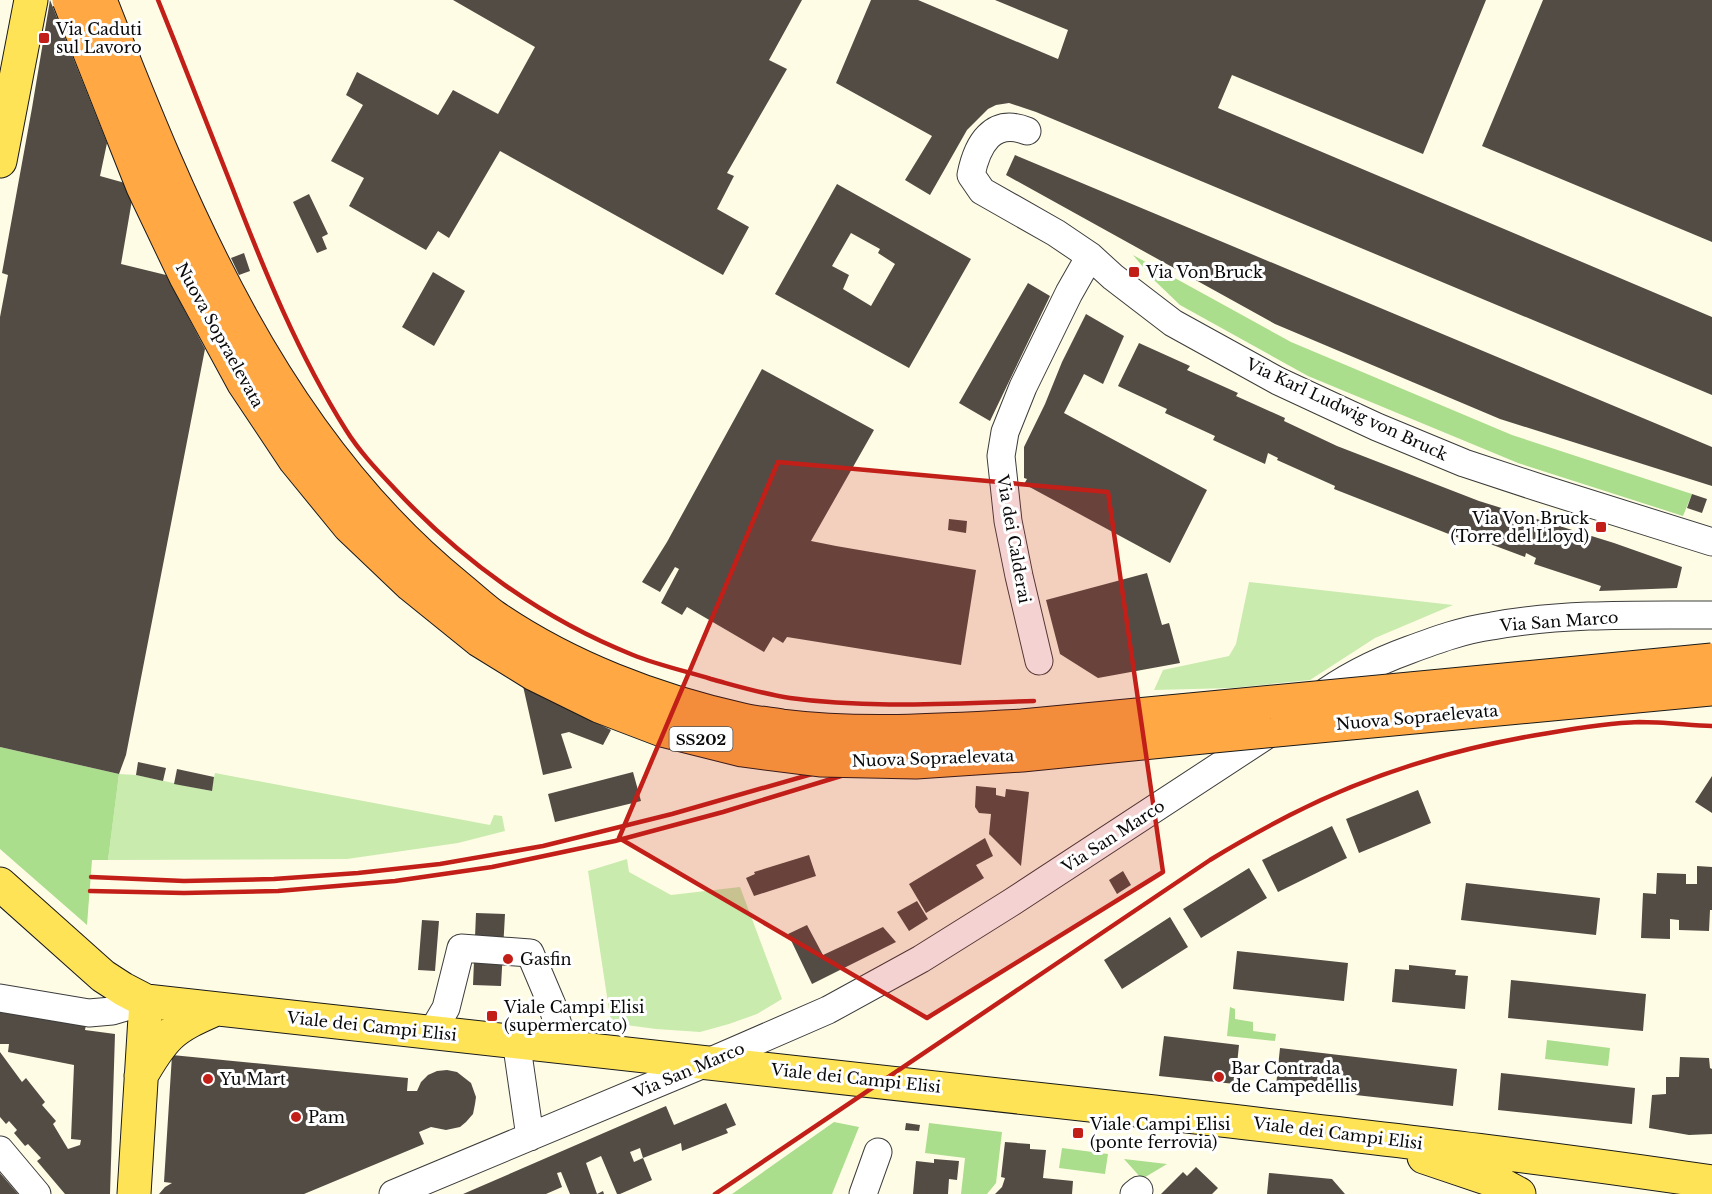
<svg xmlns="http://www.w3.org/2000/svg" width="1712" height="1194" font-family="'Libre Baskerville',serif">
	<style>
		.green { fill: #c9ebae }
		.forest { fill: #aadd8c }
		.building { fill: #534c45; fill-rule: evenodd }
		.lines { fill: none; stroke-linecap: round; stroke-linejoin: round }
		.minor-casing { stroke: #3c3c3c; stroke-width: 29 }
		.major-casing { stroke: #1a1a1a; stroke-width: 35 }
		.minor { stroke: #fff; stroke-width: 27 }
		.major { stroke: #ffe356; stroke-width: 33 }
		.rail { stroke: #c21f19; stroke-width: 4.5 }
		.highway-bridge-casing { stroke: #1a1a1a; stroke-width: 35; stroke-linecap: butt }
		.highway-bridge { stroke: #ffa844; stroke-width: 33 }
		.marked { fill: #c21f19; fill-opacity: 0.2; stroke: #c21f19; stroke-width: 4.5; stroke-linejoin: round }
		.poi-dot { fill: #c21f19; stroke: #fff; stroke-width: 2 }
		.labels { text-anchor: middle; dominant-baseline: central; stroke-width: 6; stroke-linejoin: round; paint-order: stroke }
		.shield { fill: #fff; stroke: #535353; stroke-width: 1.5 }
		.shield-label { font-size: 15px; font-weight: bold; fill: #090909 }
		.poi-label { font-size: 16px; fill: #090909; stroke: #fff; text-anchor: start }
		.street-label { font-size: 16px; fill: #090909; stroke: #fff }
	</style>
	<rect width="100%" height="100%" fill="#fffce6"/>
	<path class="green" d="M1249 582 1453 605 1375 638 1310 680 1232 688 1154 690 1163 670 1229 656 1236 644Z
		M215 773 490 825 494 815 502 816 505 831 458 843 347 859 108 860 119 774 136 775 211 791Z
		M627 859 629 872 671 895 740 887 782 999 757 1014 729 1024 700 1032 656 1029 611 1023 588 871Z"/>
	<path class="forest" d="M1133 255 1291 342 1512 435 1692 494 1683 516 1518 463 1308 376 1180 305 1154 280Z
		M0 747 119 774 108 860H92L87 925 0 849Z
		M1230 1007 1235 1009V1019L1253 1022V1031L1276 1034 1275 1041 1227 1036Z
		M1547 1040 1610 1048 1608 1066 1545 1059Z
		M834 1122 859 1127 832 1194H732Z
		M929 1123 1002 1132 996 1183 987 1194H961L965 1158 925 1153Z
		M1062 1148 1108 1154 1105 1174 1059 1168Z
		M1124 1159 1167 1164 1142 1179Z"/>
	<path class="building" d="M50 0 107 143 100 176 125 183 132 200 121 264 166 275 205 349 126 755 119 774 0 747V317L8 275 2 273 32 108Z
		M453 0H802L769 60 787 69 727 173 734 176 717 209 749 227 723 275 500 151 449 238 438 231 426 250 349 206 364 178 331 161 363 105 346 95 357 72 438 115 453 90 498 114 535 47Z
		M871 0H918L1058 59 1068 30 995 0H1486L1423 154 1232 75 1218 108 1712 317V395L1036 112 1009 103 996 105 988 109 967 130 930 195 905 180 932 136 836 83Z
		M1543 0H1712V242L1482 146Z
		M1015 155 1712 447V486L1500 419 1275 324 1006 175Z
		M837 184 971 259 909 368 775 294ZM851 233 880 249 878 253 895 264 871 306 843 289 849 275 832 266Z
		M309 194 328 234 322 237 327 249 317 253 293 202Z
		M244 253 250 271 239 275 231 258Z
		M433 272 465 291 434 346 402 327Z
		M1028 283 1050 296 990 421 959 403Z
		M1086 314 1124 336 1103 384 1084 374 1064 413 1207 490 1170 563 1024 484 1027 479 1024 478V447L1045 404 1062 362Z
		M1139 343 1190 366 1187 370 1238 393 1236 396 1285 418 1284 421 1337 446 1479 501 1614 543 1682 567 1677 588 1599 591 1601 586 1534 564 1536 558 1526 553 1525 557 1466 535 1464 540 1334 489 1335 486 1277 460 1278 458 1268 453 1265 464 1213 440 1215 436 1165 413 1167 409 1118 386Z
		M762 369 874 430 811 541 836 546 976 570 961 665 787 637 783 643 773 637 764 652 687 607 682 615 661 603 679 569 675 567 660 592 642 582 667 542Z
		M1692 494 1707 499 1702 513 1687 508Z
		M949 519 967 521 966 533 948 530Z
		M1147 573 1162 625 1169 623 1180 663 1098 678 1060 654 1046 600Z
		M523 686 611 730 603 745 569 732 561 734 572 768 543 775Z
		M138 762 166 768 163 781 136 775Z
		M177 769 214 777 212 791 174 784Z
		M633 772 641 801 555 822 548 794Z
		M1712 776V813L1695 802Z
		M976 786 996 788V795L1005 797 1006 789 1029 792 1021 866 989 834 991 814 979 813 975 807Z
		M1418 790 1431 823 1359 853 1346 819Z
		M1332 826 1347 858 1278 892 1262 860Z
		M985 838 993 856 976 865 984 878 926 913 909 884Z
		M809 855 816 876 754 896 746 878 755 874 754 872Z
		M1697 866 1712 867V910H1710L1709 931 1679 930V920L1670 919V939L1641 938 1643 893 1656 894 1657 873 1686 874V884H1697Z
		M1249 868 1267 898 1201 938 1183 909Z
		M1123 871 1131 885 1117 894 1109 880Z
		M1466 883 1600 898 1596 935 1461 920Z
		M917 901 928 919 909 931 897 912Z
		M476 913 505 914 501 986 473 985Z
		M1170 917 1188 947 1122 989 1104 960Z
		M422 920 439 921 435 971 418 970Z
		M807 925 823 955 883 927 896 942 812 984 788 934Z
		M1237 951 1348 963 1344 1001 1233 989Z
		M1409 965 1456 970 1455 975 1468 976 1465 1009 1392 1002 1395 969 1409 970Z
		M1511 980 1646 994 1643 1031 1508 1018Z
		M0 1012 86 1025 85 1030 115 1034 110 1194H65L37 1161 41 1158 28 1144 25 1146 14 1133 17 1130 9 1121 6 1124 0 1117V1052L22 1082 26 1078 45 1102 42 1105 56 1121 53 1124 68 1149 80 1145 81 1140 71 1139 74 1065 8 1052 9 1044H0Z
		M1164 1036 1239 1045 1235 1084 1159 1076Z
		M1280 1048 1457 1069 1453 1106 1276 1086Z
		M172 1055 408 1078 407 1091H417L421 1082 428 1075 437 1071 447 1070 457 1072 471 1083 476 1097 475 1104 473 1114 466 1122 460 1127 446 1130 431 1127 419 1132 424 1144 304 1194H159L165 1187 172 1183 164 1182Z
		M1680 1057 1709 1058 1710 1068 1712 1069V1134L1689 1135 1649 1128 1652 1095 1666 1094V1077H1679Z
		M1501 1073 1635 1088 1632 1124 1498 1110Z
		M726 1103 736 1125 726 1129 728 1133 682 1151 681 1143 643 1158 652 1180 620 1194H617L601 1156 586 1163 597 1194 603 1191 604 1194H570L561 1172 557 1173 562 1187 546 1194H463L666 1106 674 1125ZM640 1148 643 1158 634 1162 630 1152Z
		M906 1123 920 1125 919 1131 905 1130Z
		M1005 1142 1030 1144V1149L1046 1150 1043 1178 1073 1181 1072 1194H995L1002 1187 1005 1178 1001 1177Z
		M934 1159 959 1161 957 1180 949 1179 948 1194H913L916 1161 934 1163Z
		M1196 1167 1218 1188 1212 1194H1161L1183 1172 1187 1176Z
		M0 1173 18 1194H0Z
		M1269 1173 1332 1179 1345 1194H1267Z"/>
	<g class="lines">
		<defs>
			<path id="minor" d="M1027 131C992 117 977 145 971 175L982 191 1056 233 1090 256 1113 277 1173 323 1278 381 1377 427 1464 463 1540 488 1712 542
				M1039 661 1019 576 1008 521 1001 456 1005 432 1023 387 1069 293 1090 256
				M1316 699C1344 678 1376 662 1409 650 1436 640 1463 630 1492 626 1564 613 1639 615 1712 615
				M0 998 89 1013 112 1011 146 1001
				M432 1032 446 1008 461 948 530 953 552 1005 564 1045
				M516 1040 530 1137
				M0 1150 37 1194
				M393 1194 711 1061 828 1010 921 959 1012 902 1276 729
				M863 1194 878 1152
				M1134 1194 1139 1190"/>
			<path id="major" d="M0 161 31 0
				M0 884 103 976 123 989 146 1001C482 1037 818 1073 1154 1112 1340 1134 1526 1154 1712 1182
				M141 1076C149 1062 157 1048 169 1036 181 1024 200 1016 216 1009
				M1424 1157 1495 1181 1519 1194
				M134 1194 146 1001"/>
		</defs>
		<use href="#minor" class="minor-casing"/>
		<use href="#major" class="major-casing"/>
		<use href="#minor" class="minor"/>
		<use href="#major" class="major"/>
		<path class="rail" d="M158 0C183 62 207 124 232 187 264 270 298 354 346 430 359 451 377 470 394 488 460 559 542 619 633 655 658 665 685 671 711 679 737 686 763 694 790 698 870 709 954 703 1034 701
			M91 877 184 881 274 879 358 873 440 864 543 846 672 814 875 756 1020 722
			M90 891 184 893 278 891 395 881 492 867 615 841 723 812 841 776 1013 737
			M715 1194 1210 860C1236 844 1263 829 1290 815 1370 774 1460 747 1549 733 1578 728 1609 723 1639 722 1663 722 1688 725 1712 726"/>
		<defs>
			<path id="highway-bridge" d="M69 0 143 187 186 277 243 382 295 460 349 526 411 585 479 640 534 674 599 706 662 730 742 750 820 760 916 762 1022 755 1213 736 1712 689
				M100 0C183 213 275 439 458 587 469 596 481 607 493 616 567 667 656 701 743 720 756 723 769 724 782 726 862 736 942 730 1022 726L1712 660"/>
		</defs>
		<use href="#highway-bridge" class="highway-bridge-casing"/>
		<use href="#highway-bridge" class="highway-bridge"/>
	</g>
	<path class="marked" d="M778 462 1108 492 1163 872 927 1018 619 838Z"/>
	<g class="poi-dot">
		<rect x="38" y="32" width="12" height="12" rx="3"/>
		<rect x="1128" y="266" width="12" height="12" rx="3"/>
		<rect x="1595" y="521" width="12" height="12" rx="3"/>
		<circle cx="508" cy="959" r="6"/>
		<rect x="486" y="1010" width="12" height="12" rx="3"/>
		<circle cx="1219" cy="1077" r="6"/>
		<circle cx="208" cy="1079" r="6"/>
		<circle cx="296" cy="1117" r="6"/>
		<rect x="1072" y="1127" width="12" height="12" rx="3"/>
	</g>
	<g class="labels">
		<rect class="shield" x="669.5" y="727" width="63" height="24" rx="4.5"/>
		<g class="shield-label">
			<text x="701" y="739">SS202</text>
		</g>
		<g class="poi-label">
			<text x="56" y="29">Via Caduti<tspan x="56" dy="18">sul Lavoro</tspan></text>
			<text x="1146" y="272">Via Von Bruck</text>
			<text x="1589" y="518" text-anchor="end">Via Von Bruck<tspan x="1589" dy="18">(Torre del Lloyd)</tspan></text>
			<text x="520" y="959">Gasfin</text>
			<text x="504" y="1007">Viale Campi Elisi<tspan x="504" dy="18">(supermercato)</tspan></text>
			<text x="1231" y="1068">Bar Contrada<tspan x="1231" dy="18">de Campedellis</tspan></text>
			<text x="220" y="1079">Yu Mart</text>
			<text x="308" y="1117">Pam</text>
			<text x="1090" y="1124">Viale Campi Elisi<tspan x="1090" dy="18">(ponte ferrovia)</tspan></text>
		</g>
		<g class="street-label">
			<text transform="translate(220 335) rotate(61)">Nuova Sopraelevata</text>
			<text transform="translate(1347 409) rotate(25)">Via Karl Ludwig von Bruck</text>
			<text transform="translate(1014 539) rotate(80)">Via dei Calderai</text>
			<text transform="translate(1559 621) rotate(-4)">Via San Marco</text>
			<text transform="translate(1417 717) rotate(-5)">Nuova Sopraelevata</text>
			<text transform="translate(933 758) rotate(-2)">Nuova Sopraelevata</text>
			<text transform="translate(1113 836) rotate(-33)">Via San Marco</text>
			<text transform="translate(372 1026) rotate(6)">Viale dei Campi Elisi</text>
			<text transform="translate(689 1070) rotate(-23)">Via San Marco</text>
			<text transform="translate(856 1078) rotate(6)">Viale dei Campi Elisi</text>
			<text transform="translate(1338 1133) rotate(7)">Viale dei Campi Elisi</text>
		</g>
	</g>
</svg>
